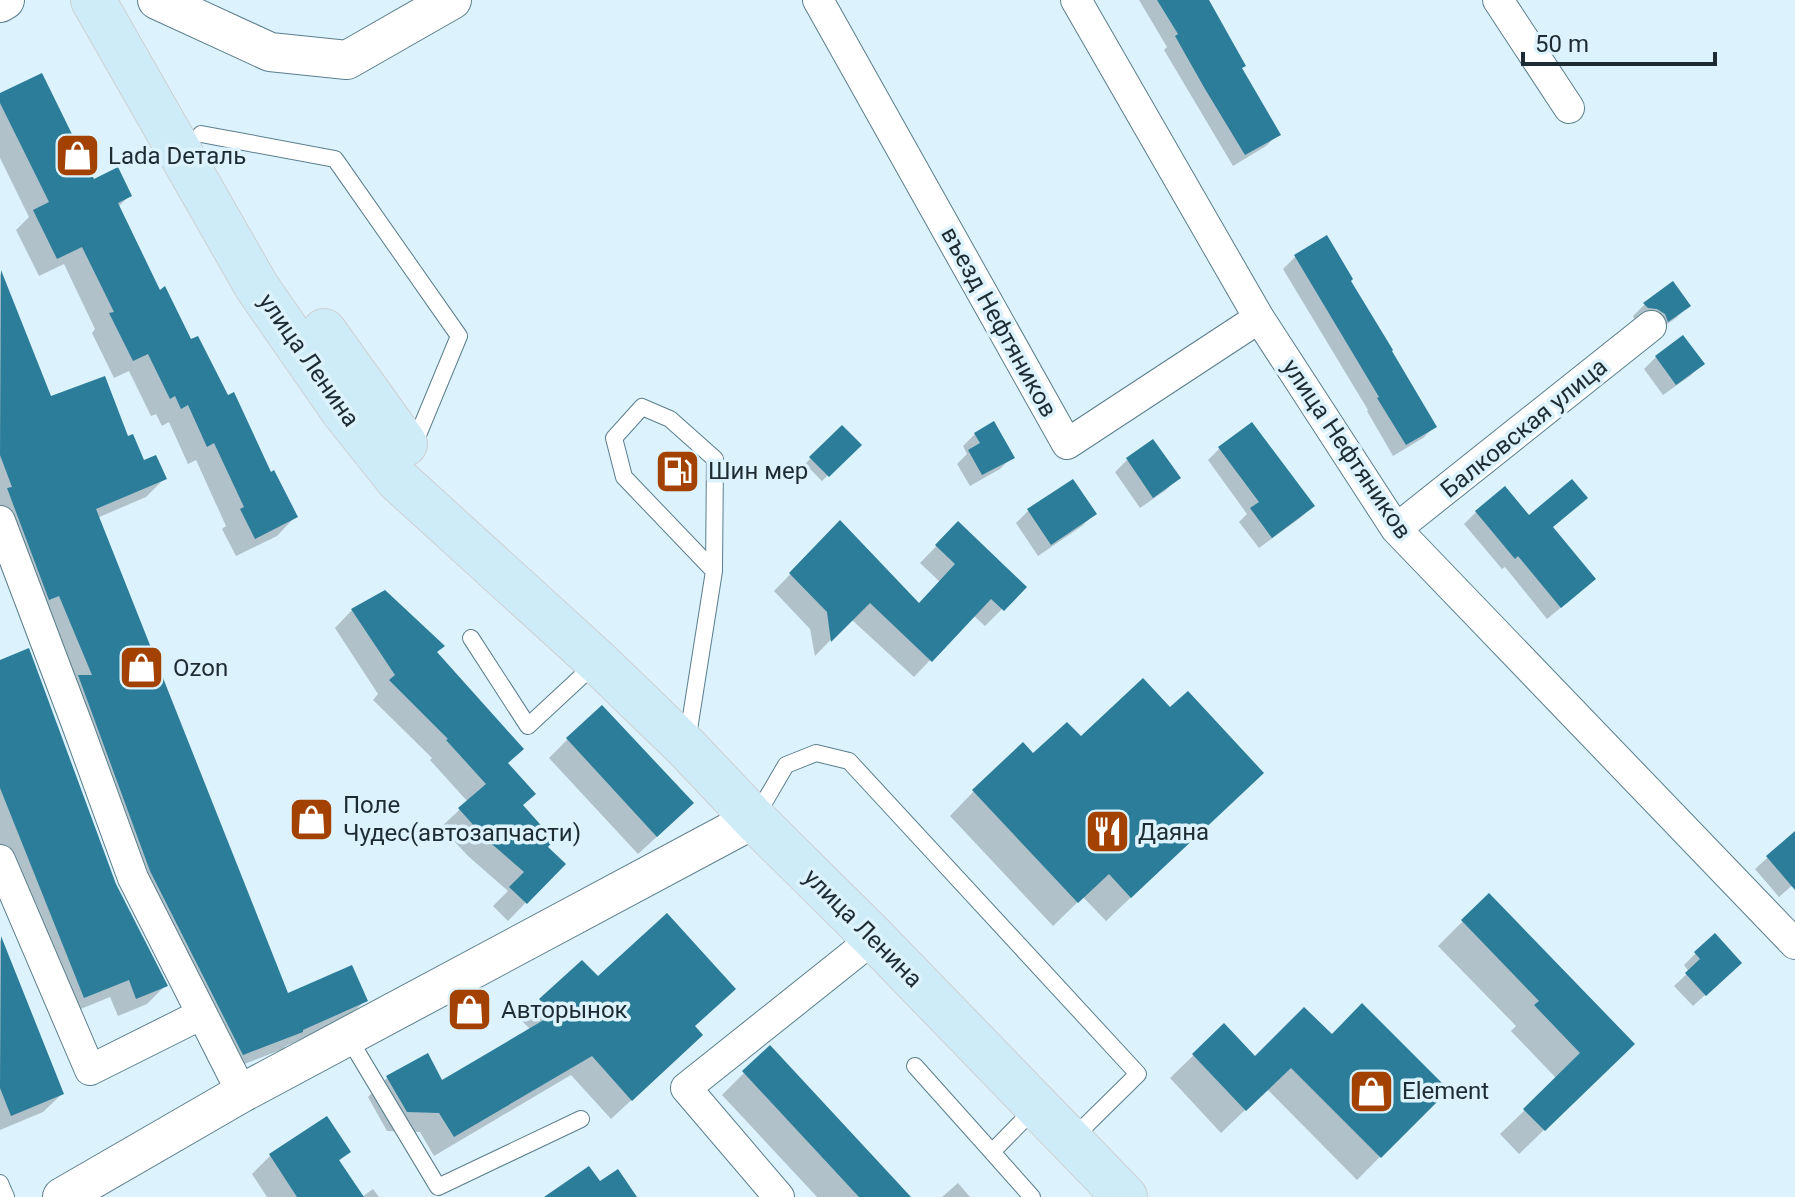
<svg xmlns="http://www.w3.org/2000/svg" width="1795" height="1197" font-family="Roboto,sans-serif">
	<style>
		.shadow { fill: #0003 }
		.building { fill: #2b7d9a }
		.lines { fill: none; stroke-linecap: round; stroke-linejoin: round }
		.service-casing { stroke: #5b7e8d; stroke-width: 18 }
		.minor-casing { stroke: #5b7e8d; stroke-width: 32 }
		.tertiary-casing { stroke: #5b7e8d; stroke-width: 40 }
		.primary-casing { stroke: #cdd1d2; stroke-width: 46 }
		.service { stroke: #fff; stroke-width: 16 }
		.minor { stroke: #fff; stroke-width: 30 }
		.tertiary { stroke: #fff; stroke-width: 38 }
		.primary { stroke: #ceecf8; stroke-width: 44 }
		.labels { text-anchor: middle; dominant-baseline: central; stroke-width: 7; stroke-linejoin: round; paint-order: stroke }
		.poi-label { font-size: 24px; fill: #1d2c32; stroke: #dcf2fc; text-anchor: start }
		.street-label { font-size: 24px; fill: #1d2c32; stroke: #dcf2fc }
	</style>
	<rect width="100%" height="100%" fill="#dcf2fc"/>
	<path class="shadow" d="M1139 0H1201L1278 134 1266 146 1233 166 1164 50 1167 47Z
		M0 96 93 182 130 195 118 207 159 292 295 517 277 536 236 556 222 529 226 526 196 460 188 464 169 422 162 426 156 414 151 416 129 371 114 378 92 333 95 329 64 264 39 276 16 230 29 217 0 158Z
		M1327 238 1348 282 1435 426 1423 438 1393 456 1367 411 1368 410 1283 269 1295 257Z
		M0 273 50 399 127 439 143 463 164 479 146 497 97 518 287 996 366 1000 347 1018 286 1046 283 1049 224 1072 0 536Z
		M1645 304 1688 306 1676 318 1656 332 1635 320 1633 316Z
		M1656 357 1702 364 1690 376 1663 395 1644 369Z
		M842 428 859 445 822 481 805 464Z
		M975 434 1012 457 1000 469 970 486 957 464 967 454 963 446Z
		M1220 448 1312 506 1300 518 1259 548 1239 522 1247 514 1208 460Z
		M1127 460 1178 478 1166 490 1140 508 1115 472Z
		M1072 481 1094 514 1082 526 1038 556 1016 523 1028 511Z
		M1476 512 1529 518 1551 528 1581 591 1547 619 1505 567 1502 569 1464 524Z
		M840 523 919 605 940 582 920 563 958 524 1024 587 985 626 973 615 914 677 851 619 815 656 810 629 774 591Z
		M352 610 435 653 506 764 521 806 545 847 563 864 508 921 493 906 508 891 468 856 441 827 468 802 430 760 432 758 373 700 378 694 335 628Z
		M0 662 165 986 147 1004 118 1016 110 997 66 1015 0 852Z
		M568 739 673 822 638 854 549 758Z
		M1081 739 1237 797 1106 921 1083 897 1053 926 950 816 974 791 1033 756Z
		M1795 833V883L1779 897 1755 869Z
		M1489 895 1608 1068 1519 1154 1500 1134 1557 1079 1511 1031 1516 1026 1438 946Z
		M0 939 62 1094 43 1112 0 1130Z
		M1696 953 1727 975 1693 1006 1674 986 1689 972 1684 965Z
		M597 979 693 1027 681 1054 611 1119 571 1075 434 1156 420 1132 387 1131 368 1097 387 1078 441 1083 531 1030 521 1020 541 1001Z
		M1224 1026 1255 1059 1332 1037 1446 1090 1357 1180 1267 1089 1221 1133 1170 1078Z
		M744 1073 909 1197H817L722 1095Z
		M349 1152 338 1162 362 1197 373 1189 379 1197H267L252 1174 270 1156Z
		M958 1183 970 1197H942Z"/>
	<path class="building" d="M1157 0H1209L1246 66 1242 68 1281 135 1245 155 1205 89 1175 36 1178 34Z
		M42 73 94 179 118 167 132 196 118 203 160 290 165 286 191 339 198 336 228 395 234 392 271 472 274 470 298 517 255 539 240 509 244 507 214 443 207 447 188 405 181 409 175 396 170 399 148 354 133 361 109 313 114 312 82 247 57 259 33 210 49 202 0 103V93Z
		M1327 235 1353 279 1351 281 1393 350 1392 351 1437 427 1406 445 1377 398 1379 397 1294 255Z
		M1 270 51 396 105 376 128 436 133 434 144 460 156 455 167 479 96 509 288 993 352 965 368 1001 303 1030V1032L243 1055 150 871 78 675H92L59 596 49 600 7 488 12 487 0 455Z
		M1673 281 1691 306 1668 322 1665 314 1657 309 1648 308 1643 303Z
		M1683 335 1705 364 1676 385 1655 356Z
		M994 421 1015 458 982 475 968 450 980 443 974 433Z
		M1252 422 1315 506 1272 538 1250 508 1259 502 1218 447Z
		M842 425 862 445 829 477 809 457Z
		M1153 439 1181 478 1153 498 1126 458Z
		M1073 479 1097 514 1051 545 1027 509Z
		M1572 479 1588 498 1553 527 1596 579 1561 608 1518 556 1515 559 1475 511 1505 486 1529 515Z
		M840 520 919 603 955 564 935 545 958 521 1027 587 1004 611 991 599 932 662 870 603 831 642 827 612 789 573Z
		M385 590 445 646 437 652 524 749 508 763 536 794 523 805 554 840 548 847 566 864 527 904 509 887 524 872 486 839 458 808 486 784 446 740 448 739 389 680 395 675 351 609Z
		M29 648 116 884 168 986 136 999 129 980 84 998 0 788V660Z
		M1143 678 1170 707 1188 691 1264 773 1131 898 1109 874 1078 903 972 790 1023 742 1033 753 1067 722 1081 736Z
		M602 705 694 803 657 837 566 738Z
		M1795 831V890L1766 856Z
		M1489 893 1635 1044 1545 1131 1523 1109 1580 1053 1534 1005 1539 1001 1461 920Z
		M667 913 736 989 695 1026 703 1035 632 1101 592 1056 454 1137 439 1113 407 1112 386 1076 428 1053 442 1080 554 1014 539 999 582 960 598 976Z
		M1715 933 1742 963 1706 996 1685 973 1700 959 1694 952Z
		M1 936 64 1094 11 1116 0 1088Z
		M1362 1003 1449 1090 1381 1158 1291 1068 1246 1111 1192 1054 1224 1023 1255 1056 1304 1007 1332 1034Z
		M770 1045 911 1197H859L742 1071Z
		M327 1116 351 1152 339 1160 364 1197H297L269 1154Z
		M589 1166 600 1181 618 1169 637 1197H544Z"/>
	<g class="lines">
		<defs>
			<path id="service" d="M201 134 335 159 459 336 413 447
				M471 638 528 726 597 662
				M687 742 714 571 715 459 670 419 642 407 614 438 624 477 714 571
				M755 818 786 765 816 753 849 761 1138 1074 1073 1138
				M348 1037 438 1187 581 1119
				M915 1066 992 1152 1036 1107
				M992 1152 1032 1197
				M0 1183 6 1197"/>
			<path id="minor" d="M818 0 1067 444 1259 318
				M1076 0 1259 318 1396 529 1795 944
				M1498 0 1569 108
				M0 521 78 727 133 878 202 1014
				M1396 529 1651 326
				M0 860 90 1070 202 1014 242 1093
				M779 1197 686 1088 874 938"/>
			<path id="tertiary" d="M157 0 270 52 347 60 452 0
				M0 3 5 0
				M62 1197 242 1093 754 819"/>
			<path id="primary" d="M93 0 257 287 343 411 398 480 598 662 686 747 754 819 874 938 1125 1197
				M324 331 405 444"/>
		</defs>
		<use href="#service" class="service-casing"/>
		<use href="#minor" class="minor-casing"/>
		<use href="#tertiary" class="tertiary-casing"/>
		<use href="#primary" class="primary-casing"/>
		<use href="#service" class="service"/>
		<use href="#minor" class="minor"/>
		<use href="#tertiary" class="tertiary"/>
		<use href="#primary" class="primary"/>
	</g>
	<defs>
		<symbol id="shop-square" viewBox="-11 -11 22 22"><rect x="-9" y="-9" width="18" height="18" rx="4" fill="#a34100" stroke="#dcf2fc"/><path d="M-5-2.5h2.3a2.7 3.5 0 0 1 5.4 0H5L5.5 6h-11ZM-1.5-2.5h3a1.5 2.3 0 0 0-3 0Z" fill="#fff"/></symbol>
		<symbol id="fuel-square" viewBox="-11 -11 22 22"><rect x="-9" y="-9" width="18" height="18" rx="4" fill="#a34100" stroke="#dcf2fc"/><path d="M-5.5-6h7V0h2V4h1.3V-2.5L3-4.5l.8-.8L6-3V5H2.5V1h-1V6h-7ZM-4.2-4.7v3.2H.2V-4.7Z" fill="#fff"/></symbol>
		<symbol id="restaurant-square" viewBox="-11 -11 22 22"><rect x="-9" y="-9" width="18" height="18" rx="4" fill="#a34100" stroke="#dcf2fc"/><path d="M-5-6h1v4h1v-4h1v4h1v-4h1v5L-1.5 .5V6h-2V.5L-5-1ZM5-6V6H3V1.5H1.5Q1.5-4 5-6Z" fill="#fff"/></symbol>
	</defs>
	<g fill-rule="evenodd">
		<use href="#shop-square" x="52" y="130" width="51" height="51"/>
		<use href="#fuel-square" x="652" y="446" width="51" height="51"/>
		<use href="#shop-square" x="116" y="642" width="51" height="51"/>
		<use href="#shop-square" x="286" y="794" width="51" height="51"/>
		<use href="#restaurant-square" x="1082" y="806" width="51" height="51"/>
		<use href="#shop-square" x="444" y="984" width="51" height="51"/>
		<use href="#shop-square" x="1346" y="1066" width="51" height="51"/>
	</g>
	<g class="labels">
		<g class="poi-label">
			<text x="108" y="156">Lada Dеталь</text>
			<text x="708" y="471">Шин мер</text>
			<text x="173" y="668">Ozon</text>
			<text x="343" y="805">Поле<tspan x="343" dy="28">Чудес(автозапчасти)</tspan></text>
			<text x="1138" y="832">Даяна</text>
			<text x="501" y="1010">Авторынок</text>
			<text x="1402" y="1091">Element</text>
		</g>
		<g class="street-label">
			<text transform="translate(999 322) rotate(61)">въезд Нефтяников</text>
			<text transform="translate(309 360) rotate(55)">улица Ленина</text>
			<text transform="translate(1524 428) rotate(-39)">Балковская улица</text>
			<text transform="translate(1347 449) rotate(56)">улица Нефтяников</text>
			<text transform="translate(863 928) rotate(45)">улица Ленина</text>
		</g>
	</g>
	<path d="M1523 52v12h192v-12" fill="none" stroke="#1d2c32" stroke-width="4"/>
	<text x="1535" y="52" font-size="24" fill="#1d2c32" stroke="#dcf2fc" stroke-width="6" paint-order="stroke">50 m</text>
</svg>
